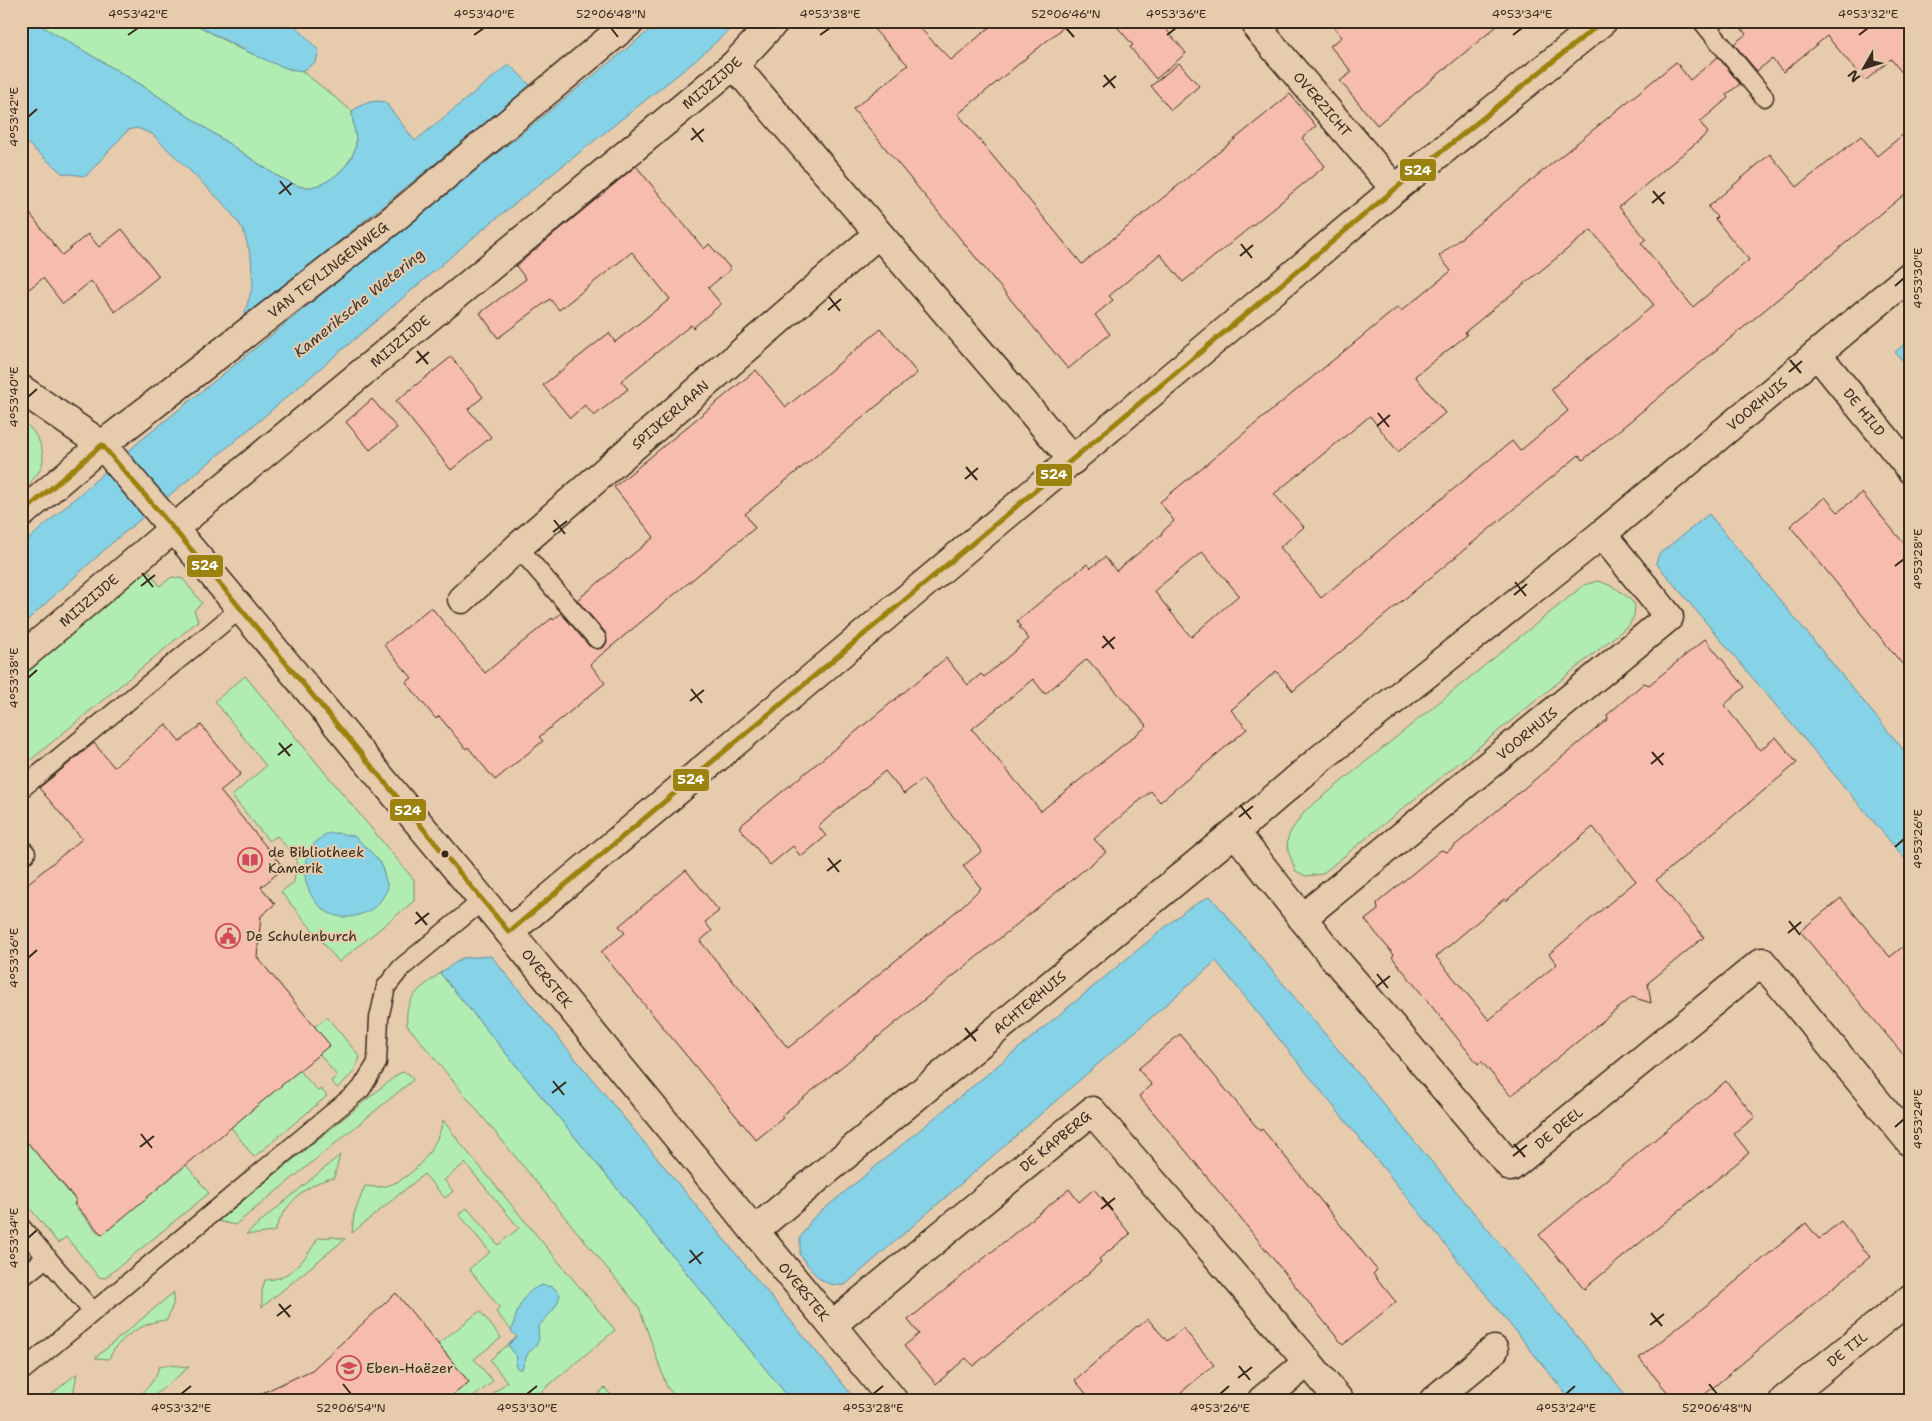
<svg xmlns="http://www.w3.org/2000/svg" width="1932" height="1421" font-family="'Shantell Sans',sans-serif">
	<style>
		.green { fill: #b1edb3; stroke: #768c68 }
		.water { fill: #86d2e6; stroke: #688f96 }
		.building { fill: #f6bcae; stroke: #3b2a1e; fill-rule: evenodd }
		.lines { fill: none; stroke-linecap: round; stroke-linejoin: round }
		.lane-casing { stroke: #3b2a1e; stroke-width: 21 }
		.street-casing { stroke: #3b2a1e; stroke-width: 31 }
		.secondary-casing { stroke: #3b2a1e; stroke-width: 31 }
		.lane { stroke: #e6cbad; stroke-width: 18 }
		.street { stroke: #e6cbad; stroke-width: 28 }
		.secondary { stroke: #e6cbad; stroke-width: 28 }
		.bus-1-casing { stroke: #e6cbad; stroke-width: 9 }
		.bus-1 { stroke: #9c820f; stroke-width: 5 }
		.ticks { fill: none; stroke: #3b2a1e; stroke-width: 2 }
		.bus-dot { fill: #3b2a1e; stroke: #e6cbad; stroke-width: 2 }
		.labels { text-anchor: middle; dominant-baseline: central; stroke-width: 4; stroke-linejoin: round; paint-order: stroke }
		.street-label { font-size: 14px; fill: #3b2a1e; stroke: #e6cbad }
		.poi-label { font-size: 14px; fill: #3b2a1e; stroke: #e6cbad; text-anchor: start }
		.water-label { font-size: 15px; font-style: italic; fill: #423b32; stroke: #e6cbad }
		.line-badge { stroke: #e6cbad; stroke-width: 2 }
		.badge-label { font-size: 14px; text-anchor: middle; font-weight: bold; fill: #fff }
		.neatline { fill: none; stroke: #3b2a1e; stroke-width: 2 }
		.ticks-label { font-size: 12px; text-anchor: middle; fill: #3b2a1e }
	</style>
	<rect width="100%" height="100%" fill="#e6cbad"/>
	<filter id="ink" filterUnits="userSpaceOnUse"><feTurbulence type="fractalNoise" baseFrequency=".02" numOctaves="2"/><feDisplacementMap in="SourceGraphic" scale="10" xChannelSelector="R" yChannelSelector="G"/><feConvolveMatrix kernelMatrix="1 2 1 2 8 2 1 2 1" color-interpolation-filters="sRGB"/></filter>
	<g filter="url(#ink)">
		<path class="green" d="M33 21H190L236 47 289 69 302 71 352 111C352 121 357 138 356 145 352 167 324 190 302 187 294 186 285 179 277 176L140 84Z
			M21 420C35 430 48 450 41 468 37 476 27 485 21 493Z
			M146 568 160 586 172 577 183 579 202 603 194 610 198 621 21 768V675Z
			M1598 581C1614 586 1624 592 1635 605L1634 616 1629 625 1322 874 1306 876 1296 871C1282 837 1285 840 1305 811L1584 585Z
			M245 676 414 880V901L339 962 281 892 294 882 297 859 277 836 269 841 232 796 266 766 215 701Z
			M440 973 791 1400H678L667 1387 639 1307 407 1025C404 996 420 990 440 973Z
			M327 1017 360 1057 353 1073 337 1088 331 1081 337 1076 318 1052 314 1027Z
			M298 1069 318 1091 321 1089 327 1096 254 1157 230 1126Z
			M404 1072 409 1074 413 1080 235 1225 218 1221 398 1074Z
			M443 1120 461 1144 615 1330 531 1400H485L507 1382 490 1360 517 1337 496 1312 500 1308 469 1269 490 1252 459 1214 467 1208 498 1245 519 1228 465 1163 444 1180 453 1191 445 1198 424 1174 352 1233 354 1214 365 1186C373 1187 381 1188 389 1185 414 1178 439 1145 443 1120Z
			M21 1135 77 1202 74 1205 100 1235 185 1164 209 1193 105 1278 99 1277 66 1237 58 1243 21 1197Z
			M340 1155 334 1178C308 1181 282 1207 275 1231L259 1234H246Z
			M333 1237 345 1239 262 1307V1291L265 1280C290 1280 307 1258 318 1238Z
			M174 1292 173 1304 167 1320C145 1321 117 1338 109 1359L95 1358Z
			M480 1311 501 1338 474 1359 493 1381 470 1400H447L469 1382 438 1344Z
			M168 1365 189 1367 149 1400H131C144 1393 155 1382 159 1367Z
			M77 1373 72 1400H45Z
			M605 1388 615 1400H591Z"/>
		<path class="water" d="M21 21H33L140 84 277 176C285 179 294 185 302 187 324 190 352 167 356 145 357 138 352 121 352 111 363 104 372 99 385 102L415 141 509 64 531 86 243 319 253 285 251 257 243 229 226 206 152 134 137 128 128 130 86 176 62 173 21 138Z
			M190 21H291L319 51 316 62C312 64 307 69 303 70 285 75 208 31 190 21Z
			M661 21H739L695 61 488 225 253 426 113 542 21 626V546L140 441Z
			M1911 338V369L1910 370 1895 352Z
			M1709 514 1911 759V866L1656 563 1659 554Z
			M337 833 354 836 368 849 381 863 388 888C379 905 374 911 355 916 314 926 288 868 317 841 320 839 323 835 326 834 329 833 334 833 337 833Z
			M1210 896 1630 1400H1571L1216 961 845 1285C819 1287 815 1273 800 1255V1238L812 1219 1186 910Z
			M491 956 856 1400H791L440 973 462 958Z
			M542 1285 553 1287 560 1294C558 1309 547 1316 538 1327L539 1339 536 1346 528 1353 522 1369H518L515 1365 517 1357 508 1345 517 1337 511 1331C514 1326 514 1321 516 1315 521 1301 527 1290 542 1285Z"/>
		<path class="building" d="M866 21H913L951 60 997 21H1071L958 114 1082 264 1290 94 1316 126 1302 138 1325 166 1183 282 1160 254 1109 296 1113 300 1095 315 1110 334 1068 369 853 109 908 65Z
			M1112 21H1159L1186 53 1156 79 1130 47 1133 45Z
			M1329 21H1503L1377 125 1340 81 1352 72 1330 46 1342 37Z
			M1735 21H1911V84L1891 59 1865 81 1827 36 1783 72 1772 59 1757 71 1734 44 1746 34Z
			M1718 57 1740 84 1726 95 1728 98 1700 122 1708 133 1619 207 1646 239 1641 243 1693 307 1749 260 1715 219 1717 217 1708 207 1770 154 1797 187 1861 136 1877 156 1911 128V189L1583 460 1579 455 1293 691 1276 671 1231 710 1247 729 1160 802 1151 791 1094 839 1106 852 781 1116 783 1118 756 1140 601 952 625 933 619 926 686 870 719 911 705 922 712 931 700 941 788 1048 959 909 981 888 963 866 982 851 922 779 904 794 885 771 818 826 826 836 801 857 793 846 770 865 739 827 946 658 968 685 981 674 984 677 1029 639 1019 627 1021 626 1017 621 1087 564 1091 568 1105 557 1116 571 1162 534 1161 533 1174 521 1160 502 1398 307 1401 311 1451 271 1439 256 1676 62 1690 80ZM1591 230 1654 305 1551 389 1568 411 1520 451 1512 441 1321 598 1280 547 1304 527 1274 494 1370 416 1398 452 1445 413 1415 376 1467 335 1465 332ZM1202 552 1239 595 1191 637 1154 591ZM1087 659 1147 726 1041 811 972 729 1033 679 1045 694Z
			M1179 63 1199 86 1171 110 1151 86Z
			M636 166 704 249 709 244 731 269 708 288 721 304 693 328 691 325 621 381 628 389 594 416 585 405 570 418 543 385 609 333 615 342 670 299 632 252 559 310 550 299 498 338 480 313 526 279 516 266Z
			M21 202 62 255 88 234 99 247 122 229 159 276 115 312 91 281 63 304 43 278 21 295Z
			M881 329 917 373 745 514 755 528 590 664 605 683 539 737 543 741 495 780 468 747 466 749 439 716 436 719 406 682 412 678 384 645 431 607 485 673 552 618 553 620 561 613 589 646 598 649 604 647 607 642 605 632 577 600 654 537 614 487 756 370 786 407Z
			M451 357 483 397 468 409 491 437 451 470 396 401Z
			M372 399 397 428 370 450 346 422Z
			M1862 493 1911 552V675L1790 526 1825 497 1838 512Z
			M1705 639 1745 687 1724 705 1760 750 1776 737 1797 763 1656 880 1704 937 1648 983 1651 1003 1632 997 1511 1096 1481 1061 1478 1064 1392 957 1394 955 1365 920 1378 910 1377 903 1441 850 1447 852 1608 719 1607 715 1644 683 1649 685ZM1593 827 1636 881 1549 954 1557 964 1489 1020 1436 957 1504 899 1506 901Z
			M166 724 180 742 201 725 241 774 220 791 284 868 261 887 275 904 261 916 257 957 330 1045 102 1235 74 1203 77 1201 21 1135V889L82 839 39 788 94 743 114 767Z
			M1841 898 1890 957 1911 940V1064L1800 931Z
			M1180 1034 1260 1131 1262 1129 1287 1159 1377 1270 1373 1274 1396 1302 1343 1345 1181 1145 1139 1096 1152 1085 1138 1069Z
			M1726 1081 1755 1117 1734 1134 1749 1153 1584 1289 1539 1235Z
			M1069 1189 1079 1202 1094 1189 1130 1234 1099 1259 1101 1262 1084 1277 973 1366 966 1358 936 1384 904 1346 919 1334 908 1320Z
			M1841 1221 1870 1257 1698 1400H1674L1639 1358 1717 1297 1806 1223 1819 1239Z
			M396 1293 469 1382 447 1400H247L312 1370Z
			M1148 1319 1167 1341 1183 1328 1214 1365 1180 1393 1179 1400H1091L1075 1380 1137 1326 1138 1327Z"/>
		<g class="lines">
			<defs>
				<path id="lane" d="M1702 21 1764 97
					M518 547 597 639
					M21 789 240 609
					M21 848 26 853
					M21 1227 93 1312
					M21 1278 47 1257
					M21 1372 361 1089 377 1063 379 1018 386 987 401 968 482 901"/>
				<g id="street">
					<path id="s1" d="M1267 21 1258 29 1395 189"/>
					<path d="M734 65 1073 460"/>
					<path id="s2" d="M1817 354 1911 470"/>
					<path id="s3" d="M102 445 392 220 631 21"/>
					<path id="s4" d="M462 599 518 547 878 234"/>
					<path id="s5" d="M21 658 173 529 734 65 775 21"/>
					<path id="s6" d="M1235 832 1329 952 1511 1167 1762 962 1911 1143"/>
					<path id="s7" d="M1302 918 1669 617 1602 534"/>
					<path id="s8" d="M509 932 893 1400"/>
					<path id="s9" d="M754 1231 1235 832 1320 759 1602 534 1911 275"/>
					<path id="s10" d="M832 1325 1092 1111 1308 1362 1262 1400"/>
					<path d="M1308 1362 1339 1400"/>
					<path d="M1434 1400 1494 1350"/>
					<path id="s11" d="M1784 1400 1911 1298"/>
				</g>
				<path id="secondary" d="M21 389 102 445 207 568 509 932 1395 189 1603 21
					M21 514 102 445"/>
			</defs>
			<use href="#lane" class="lane-casing"/>
			<use href="#street" class="street-casing"/>
			<use href="#secondary" class="secondary-casing"/>
			<use href="#lane" class="lane"/>
			<use href="#street" class="street"/>
			<use href="#secondary" class="secondary"/>
			<defs>
				<path id="bus-1" d="M102 445 207 568 509 932
					M21 514 102 445
					M509 932 1395 189 1603 21"/>
			</defs>
			<use href="#bus-1" class="bus-1-casing"/>
			<use href="#bus-1" class="bus-1"/>
		</g>
	</g>
	<path class="ticks" d="M611 28 618 37M1066 28 1074 37M128 35 138 28M474 35 484 28M820 35 830 28M1167 35 1176 28M1513 35 1522 28M1859 35 1868 28M1104 75 1115 88M1103 87 1116 76M28 117 37 109M692 128 703 142M691 140 704 129M280 181 291 195M1653 191 1664 204M279 194 292 183M1652 203 1665 192M1241 244 1252 258M1240 256 1253 245M1895 286 1904 278M829 297 840 311M828 310 841 299M417 351 428 364M1790 360 1801 373M416 363 429 352M1789 372 1802 361M28 397 37 389M1378 413 1389 427M1377 426 1390 415M966 467 977 480M965 479 978 468M554 520 565 534M553 532 567 521M1895 566 1904 559M142 573 153 587M1515 582 1526 596M141 586 155 575M1514 595 1527 584M1103 636 1114 649M1102 648 1115 637M28 678 37 670M691 689 702 703M690 701 704 690M279 743 290 756M1652 752 1663 765M278 755 292 744M1651 764 1664 753M1240 805 1251 819M1239 817 1253 806M1895 847 1904 839M828 858 839 872M827 871 841 860M416 912 427 925M1789 921 1800 935M415 924 429 913M1788 933 1801 922M28 958 37 950M1377 974 1388 988M1376 987 1390 976M965 1028 976 1041M964 1040 978 1029M553 1081 564 1095M552 1093 566 1082M1895 1127 1904 1119M141 1134 152 1148M1514 1144 1525 1157M140 1147 154 1136M1513 1156 1527 1145M1102 1197 1113 1210M1101 1209 1115 1198M28 1238 37 1230M690 1250 701 1264M689 1263 703 1252M279 1304 290 1317M1651 1313 1662 1326M277 1316 291 1305M1650 1325 1664 1314M1239 1366 1250 1380M1238 1378 1252 1367M343 1384 351 1394M1709 1384 1717 1394M181 1394 191 1386M527 1394 537 1386M873 1394 883 1386M1220 1394 1229 1386M1566 1394 1575 1386"/>
	<defs>
		<symbol id="library-ring" viewBox="-11 -11 22 22"><circle r="9.5" fill="#e6cbad" stroke="#d1495b" stroke-width="1.5"/><path d="M-6-4Q-3-5.5-.7-3.5V5Q-3 3-6 4ZM6-4Q3-5.5 .7-3.5V5Q3 3 6 4Z" fill="#d1495b"/></symbol>
		<symbol id="civic-ring" viewBox="-11 -11 22 22"><circle r="9.5" fill="#e6cbad" stroke="#d1495b" stroke-width="1.5"/><path d="M-.6-6.5H3V-4.5H.6V-3L4-1V1h2V6H-6V1h2V-1L-.6-3ZM-1.2 2.5V6h2.4V2.5Z" fill="#d1495b"/></symbol>
		<symbol id="school-ring" viewBox="-11 -11 22 22"><circle r="9.5" fill="#e6cbad" stroke="#d1495b" stroke-width="1.5"/><path d="M0-5L7-2L0 1L-7-2ZM-4 1L0 2.5L4 1V4Q0 6-4 4Z" fill="#d1495b"/></symbol>
	</defs>
	<g fill-rule="evenodd">
		<use href="#library-ring" x="236" y="846" width="28" height="28"/>
		<use href="#civic-ring" x="214" y="922" width="28" height="28"/>
		<use href="#school-ring" x="335" y="1354" width="28" height="28"/>
	</g>
	<circle class="bus-dot" cx="445" cy="854" r="4.5"/>
	<g class="labels">
		<g class="street-label">
			<text stroke="none"><textPath href="#s5" startOffset="899">MIJZIJDE</textPath></text>
			<text stroke="none"><textPath href="#s1" startOffset="111">OVERZICHT</textPath></text>
			<text stroke="none"><textPath href="#s3" startOffset="286">VAN TEYLINGENWEG</textPath></text>
			<text stroke="none"><textPath href="#s5" startOffset="494">MIJZIJDE</textPath></text>
			<text stroke="none"><textPath href="#s9" startOffset="1300">VOORHUIS</textPath></text>
			<text stroke="none"><textPath href="#s2" startOffset="75">DE HILD</textPath></text>
			<text stroke="none"><textPath href="#s4" startOffset="278">SPIJKERLAAN</textPath></text>
			<text stroke="none"><textPath href="#s5" startOffset="89">MIJZIJDE</textPath></text>
			<text stroke="none"><textPath href="#s7" startOffset="291">VOORHUIS</textPath></text>
			<text stroke="none"><textPath href="#s8" startOffset="60">OVERSTEK</textPath></text>
			<text stroke="none"><textPath href="#s9" startOffset="358">ACHTERHUIS</textPath></text>
			<text stroke="none"><textPath href="#s6" startOffset="496">DE DEEL</textPath></text>
			<text stroke="none"><textPath href="#s10" startOffset="289">DE KAPBERG</textPath></text>
			<text stroke="none"><textPath href="#s8" startOffset="465">OVERSTEK</textPath></text>
			<text stroke="none"><textPath href="#s11" startOffset="81">DE TIL</textPath></text>
		</g>
		<g class="poi-label">
			<text x="268" y="852">de Bibliotheek<tspan x="268" dy="16">Kamerik</tspan></text>
			<text x="246" y="936">De Schulenburch</text>
			<text x="366" y="1368">Eben-Haëzer</text>
		</g>
		<g class="water-label">
			<text transform="translate(359 303) rotate(-39)">Kameriksche Wetering</text>
		</g>
	</g>
	<g class="line-badge">
		<rect x="1399" y="158" width="38" height="24" rx="5" fill="#9c820f"/>
		<rect x="1035" y="463" width="38" height="24" rx="5" fill="#9c820f"/>
		<rect x="186" y="554" width="38" height="24" rx="5" fill="#9c820f"/>
		<rect x="672" y="768" width="38" height="24" rx="5" fill="#9c820f"/>
		<rect x="389" y="798" width="38" height="24" rx="5" fill="#9c820f"/>
	</g>
	<g class="badge-label">
		<text x="1418" y="175">524</text>
		<text x="1054" y="479">524</text>
		<text x="205" y="570">524</text>
		<text x="691" y="784">524</text>
		<text x="408" y="815">524</text>
	</g>
	<rect width="1932" height="1421" fill="none" stroke="#e6cbad" stroke-width="55"/>
	<g transform="translate(1864 68) rotate(231)" stroke="#e6cbad" stroke-width="4" paint-order="stroke">
	<path d="M0-4L9 19L0 12L-9 19Z" fill="#3b2a1e"/>
	<text y="-8" font-size="14" font-weight="bold" text-anchor="middle" fill="#3b2a1e">N</text>
	</g>
	<rect x="28" y="28" width="1876" height="1366" class="neatline"/>
	<g class="ticks-label">
		<text x="138" y="18">4°53'42"E</text>
		<text x="484" y="18">4°53'40"E</text>
		<text x="611" y="18">52°06'48"N</text>
		<text x="830" y="18">4°53'38"E</text>
		<text x="1066" y="18">52°06'46"N</text>
		<text x="1176" y="18">4°53'36"E</text>
		<text x="1522" y="18">4°53'34"E</text>
		<text x="1868" y="18">4°53'32"E</text>
		<text transform="translate(14 117) rotate(-90)" y="4">4°53'42"E</text>
		<text transform="translate(1918 278) rotate(-90)" y="4">4°53'30"E</text>
		<text transform="translate(14 397) rotate(-90)" y="4">4°53'40"E</text>
		<text transform="translate(1918 559) rotate(-90)" y="4">4°53'28"E</text>
		<text transform="translate(14 678) rotate(-90)" y="4">4°53'38"E</text>
		<text transform="translate(1918 839) rotate(-90)" y="4">4°53'26"E</text>
		<text transform="translate(14 958) rotate(-90)" y="4">4°53'36"E</text>
		<text transform="translate(1918 1119) rotate(-90)" y="4">4°53'24"E</text>
		<text transform="translate(14 1238) rotate(-90)" y="4">4°53'34"E</text>
		<text x="181" y="1412">4°53'32"E</text>
		<text x="351" y="1412">52°06'54"N</text>
		<text x="527" y="1412">4°53'30"E</text>
		<text x="873" y="1412">4°53'28"E</text>
		<text x="1220" y="1412">4°53'26"E</text>
		<text x="1566" y="1412">4°53'24"E</text>
		<text x="1717" y="1412">52°06'48"N</text>
	</g>
</svg>
